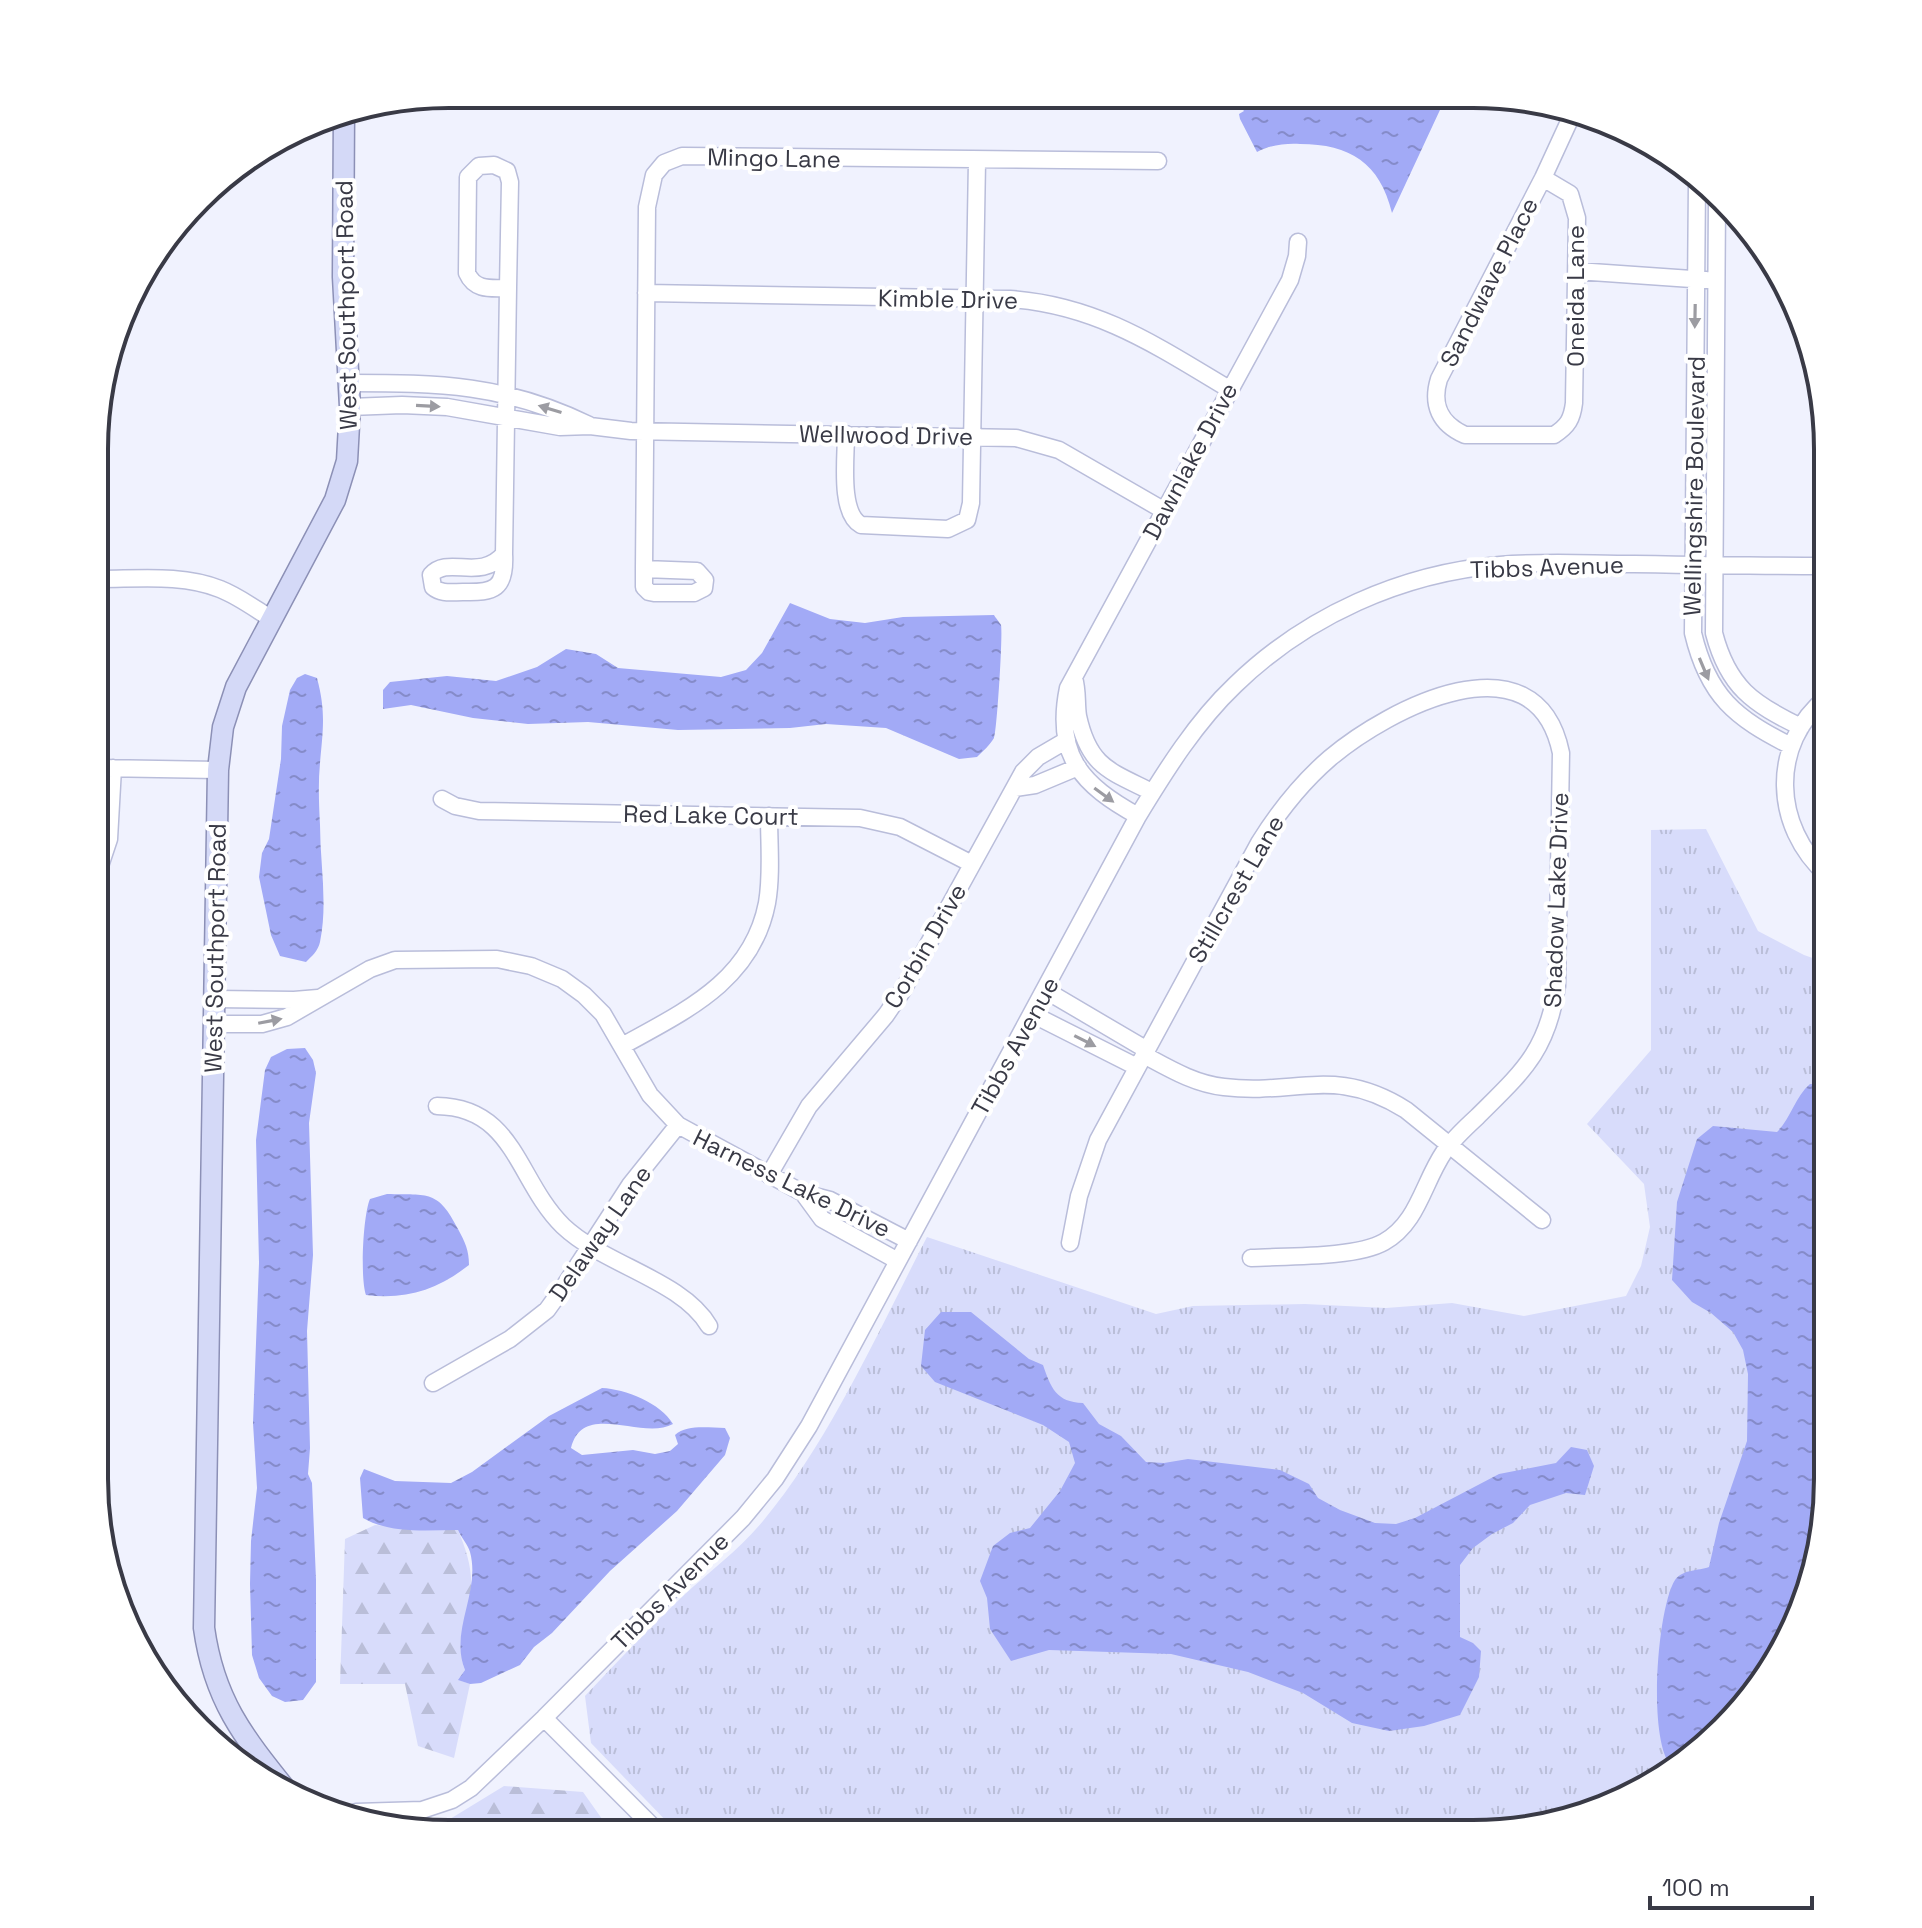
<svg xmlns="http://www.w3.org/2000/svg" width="1922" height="1928" font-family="'Space Grotesk',sans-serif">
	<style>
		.grass { fill: url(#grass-tufts) }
		.forest { fill: url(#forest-firs) }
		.water { fill: url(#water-ripples) }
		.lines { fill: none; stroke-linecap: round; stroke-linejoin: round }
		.minor-casing { stroke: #b9bdda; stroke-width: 19 }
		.major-casing { stroke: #8c90b6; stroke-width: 23 }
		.minor { stroke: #fff; stroke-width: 16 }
		.major { stroke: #d4d9f7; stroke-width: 20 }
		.oneway { fill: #9c9ca2 }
		.labels { text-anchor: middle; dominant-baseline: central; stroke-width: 8; stroke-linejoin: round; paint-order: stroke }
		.street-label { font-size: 24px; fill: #393a46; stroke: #fff }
		.rim { fill: none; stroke: #393a46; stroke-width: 4 }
	</style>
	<defs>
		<pattern id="grass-tufts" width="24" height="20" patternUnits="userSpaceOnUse" patternTransform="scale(2)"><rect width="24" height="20" fill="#d8dcfb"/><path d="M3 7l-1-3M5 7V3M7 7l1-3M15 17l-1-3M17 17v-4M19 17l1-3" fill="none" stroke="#babed8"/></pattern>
		<pattern id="forest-firs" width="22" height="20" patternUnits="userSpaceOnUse" patternTransform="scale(2)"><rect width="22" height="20" fill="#d8dcfb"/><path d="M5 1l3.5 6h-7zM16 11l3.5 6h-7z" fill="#babed8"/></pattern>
		<pattern id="water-ripples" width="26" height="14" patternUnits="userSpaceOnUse" patternTransform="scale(2)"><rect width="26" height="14" fill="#a2aaf6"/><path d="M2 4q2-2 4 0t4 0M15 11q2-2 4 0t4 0" fill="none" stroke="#858bc9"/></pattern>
	</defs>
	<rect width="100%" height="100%" fill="#f0f2fe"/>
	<path class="grass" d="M1706 829 1758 931 1804 955 1827 963V1502L1781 1656 1689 1761 1587 1815 1496 1833H926L672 1827 591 1743 585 1696C617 1662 649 1628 683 1596 709 1572 740 1549 763 1521 829 1442 879 1330 927 1237L1156 1314 1193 1306 1305 1304 1386 1308 1452 1303 1524 1316 1626 1296 1641 1266 1650 1227 1644 1184 1587 1124 1651 1050V830Z"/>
	<path class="forest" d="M375 1525 458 1530C467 1552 474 1572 470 1597 465 1621 455 1646 465 1670L459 1680 470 1684 454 1758 418 1746 405 1684H340L345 1539Z
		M504 1786 583 1792 607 1826 591 1833H426L408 1828 416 1822 450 1819Z"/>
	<path class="water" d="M1268 96 1446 97 1392 213C1380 163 1350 144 1300 144 1287 143 1269 145 1257 152L1240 119 1239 114 1244 111 1240 106 1247 108Z
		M790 603 830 619 865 623 903 617 994 615C995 617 1000 623 1001 625 1003 633 997 732 994 738 990 745 983 751 977 757L959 759 886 728 826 724 790 728 678 730 588 722 528 724 473 718 411 705 383 709V690L390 682 447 676 496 681 537 667 566 649 596 654 618 668 721 677 746 670 762 653Z
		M305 674 317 678C326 712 323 729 320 763 318 784 319 805 320 825 320 864 328 903 320 942 318 951 312 956 306 962L280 956 271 935 259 877 262 853 269 839 281 759 282 726 290 690 297 678Z
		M305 1048 313 1060 316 1073 309 1123 313 1255 307 1331 310 1448 308 1474 312 1483 316 1580V1682L303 1700 285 1702 272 1696 259 1678 252 1655 250 1584 251 1541 257 1488 253 1423 259 1263 256 1140 265 1070 271 1057 287 1049Z
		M1810 1084 1827 1085V1502L1781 1656 1689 1761 1674 1769C1646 1748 1657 1608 1675 1580 1683 1569 1698 1571 1709 1567L1719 1523 1747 1441 1748 1374 1743 1350 1733 1332 1711 1313 1692 1302 1672 1280 1677 1202 1697 1139 1713 1126 1777 1132C1791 1118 1795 1097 1810 1084Z
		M387 1194C429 1195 438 1190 458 1229 465 1242 469 1250 469 1265 437 1290 406 1300 366 1295 360 1278 363 1215 370 1199Z
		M941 1312H971L1029 1359 1043 1365C1051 1388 1056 1402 1083 1403L1099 1424 1121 1436 1146 1462 1164 1463 1188 1459 1280 1470 1309 1484 1318 1498 1340 1510 1375 1523 1396 1524 1415 1518 1499 1474 1556 1463 1571 1447 1587 1450 1594 1466 1585 1495 1566 1493 1530 1505 1513 1523 1492 1534 1473 1548 1460 1565V1637L1473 1643 1481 1651 1479 1677 1460 1715 1424 1726 1389 1731 1352 1723 1303 1693 1248 1672 1171 1654 1049 1650 1011 1661 990 1629 987 1598 980 1581 993 1546 1010 1533 1030 1528 1060 1491 1075 1463 1069 1442 1043 1425 935 1382 921 1366 925 1330Z
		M602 1388C625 1389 661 1403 673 1424 642 1441 583 1400 571 1448L582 1455 633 1450 655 1454 670 1451 678 1444 675 1435C687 1424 709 1428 725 1428L730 1438 725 1455 677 1511 610 1571 552 1633 534 1647 520 1665 481 1683 470 1684 458 1680 465 1670C449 1631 481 1592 470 1552 468 1545 461 1537 458 1530 426 1530 391 1534 363 1518L360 1478 364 1469 395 1481 451 1483 472 1472 549 1416Z"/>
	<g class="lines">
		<defs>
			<path id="minor" d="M494 165 507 171 510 182 508 288C491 288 475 291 467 273L468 177 479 166Z
				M1543 178 1570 194 1577 218 1574 403C1572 419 1568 426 1554 435H1465C1440 424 1431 405 1439 379L1543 178 1572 115
				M1697 182 1693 633C1708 696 1735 718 1791 746
				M1717 200 1714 633C1728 687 1753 704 1801 727
				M1577 271 1706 280
				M646 293 1010 299C1097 305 1157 346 1229 389
				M349 383C439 383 505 384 589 425
				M350 407 402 405 447 407 560 427 590 426 631 431 1016 438 1059 450 1163 510
				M846 434C846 458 839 513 861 525L948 529 967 520 971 503 977 161
				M504 554 508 288
				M504 554C506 589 494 593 463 592 451 592 441 594 433 587L431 575C448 555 480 582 504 554Z
				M644 569 697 571 705 580 704 588 694 593H654L649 592 644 587V569L647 207 654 175 664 163 682 156 1158 161
				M100 579C139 579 183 574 220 589 238 596 254 608 270 618
				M1074 678C1078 691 1076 703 1078 716 1089 767 1110 771 1152 792
				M1827 697C1769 744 1773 827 1827 875
				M99 768 218 770
				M1015 788 1035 785 1078 767
				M442 799 455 806 479 811 860 818 900 827 972 864
				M1138 816C1082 785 1054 756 1068 688L1290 280 1297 256 1298 242
				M98 872 109 839 113 768
				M1045 990 1147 1050
				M215 999 294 1000 318 998
				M1032 1014 1137 1067
				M214 1024H262L287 1017 370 969 395 960 497 959 531 966 562 979 584 995 603 1014 650 1095 678 1125 803 1193 830 1200 909 1241
				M622 1046C685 1011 752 981 767 903 772 875 769 844 769 816
				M1144 1055C1170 1069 1195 1084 1224 1087 1296 1096 1335 1065 1406 1110L1542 1220
				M437 1106C515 1107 517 1181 563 1226 604 1265 682 1280 709 1326
				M769 1175 809 1106 886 1015 903 990 1023 772 1038 757 1067 740
				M803 1193 822 1219 898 1261
				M1070 1243 1079 1196 1098 1140 1259 843C1279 811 1301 783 1330 758 1388 709 1536 631 1561 753L1557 986C1547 1052 1522 1072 1477 1117 1465 1128 1453 1139 1444 1152 1423 1183 1418 1223 1384 1242 1356 1258 1285 1256 1251 1258
				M433 1383 510 1339 547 1310 565 1285 630 1185 678 1125
				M544 1718 659 1833
				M356 1812 422 1810 452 1800 471 1788 544 1718 743 1518 775 1479 809 1426 1138 816C1166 770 1196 722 1235 685 1306 616 1402 573 1500 565 1545 561 1589 564 1634 564 1698 565 1763 566 1827 566"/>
			<path id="major" d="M287 1791C243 1736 214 1700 204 1628L218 770 223 727 236 687 335 500 347 461 350 407 343 277 344 111"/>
		</defs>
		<use href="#minor" class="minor-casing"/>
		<use href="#major" class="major-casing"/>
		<use href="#minor" class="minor"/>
		<use href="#major" class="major"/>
	</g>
	<defs><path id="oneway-solid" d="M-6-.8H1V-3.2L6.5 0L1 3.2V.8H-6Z" transform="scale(2)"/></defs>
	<g class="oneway">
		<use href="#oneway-solid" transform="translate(1695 316) rotate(91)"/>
		<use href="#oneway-solid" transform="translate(428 406) rotate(3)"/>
		<use href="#oneway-solid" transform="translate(550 409) rotate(-163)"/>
		<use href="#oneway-solid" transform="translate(1704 669) rotate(67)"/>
		<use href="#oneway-solid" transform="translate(1104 795) rotate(36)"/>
		<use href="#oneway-solid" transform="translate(270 1021) rotate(-11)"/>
		<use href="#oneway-solid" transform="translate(1085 1041) rotate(27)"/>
	</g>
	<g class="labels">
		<g class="street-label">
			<text transform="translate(774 158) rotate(1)">Mingo Lane</text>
			<text transform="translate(1489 282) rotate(-63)">Sandwave Place</text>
			<text transform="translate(1575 296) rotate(-90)">Oneida Lane</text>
			<text transform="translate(948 299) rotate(1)">Kimble Drive</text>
			<text transform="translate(346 305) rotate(-91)">West Southport Road</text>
			<text transform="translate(886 435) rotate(1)">Wellwood Drive</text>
			<text transform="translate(1190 461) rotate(-62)">Dawnlake Drive</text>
			<text transform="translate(1694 486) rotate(-89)">Wellingshire Boulevard</text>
			<text transform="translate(1547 567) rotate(-2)">Tibbs Avenue</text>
			<text transform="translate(711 815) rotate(1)">Red Lake Court</text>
			<text transform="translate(1236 889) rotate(-60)">Stillcrest Lane</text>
			<text transform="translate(1556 900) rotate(-88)">Shadow Lake Drive</text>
			<text transform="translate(925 946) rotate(-60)">Corbin Drive</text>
			<text transform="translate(215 948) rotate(-89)">West Southport Road</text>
			<text transform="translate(1015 1046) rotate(-61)">Tibbs Avenue</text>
			<text transform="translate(792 1183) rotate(26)">Harness Lake Drive</text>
			<text transform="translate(600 1233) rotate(-55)">Delaway Lane</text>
			<text transform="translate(670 1591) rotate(-45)">Tibbs Avenue</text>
		</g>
	</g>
	<path d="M0 0H1922V1928H0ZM449 108H1473A341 341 0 0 1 1814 449V1479A341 341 0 0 1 1473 1820H449A341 341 0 0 1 108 1479V449A341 341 0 0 1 449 108Z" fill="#fff" fill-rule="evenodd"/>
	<path class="rim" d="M449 108H1473A341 341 0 0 1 1814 449V1479A341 341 0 0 1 1473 1820H449A341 341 0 0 1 108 1479V449A341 341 0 0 1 449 108Z"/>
	<path d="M1650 1896v12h162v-12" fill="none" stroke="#393a46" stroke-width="4"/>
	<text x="1662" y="1896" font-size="24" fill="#393a46" stroke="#ffffff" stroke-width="6" paint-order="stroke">100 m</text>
</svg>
